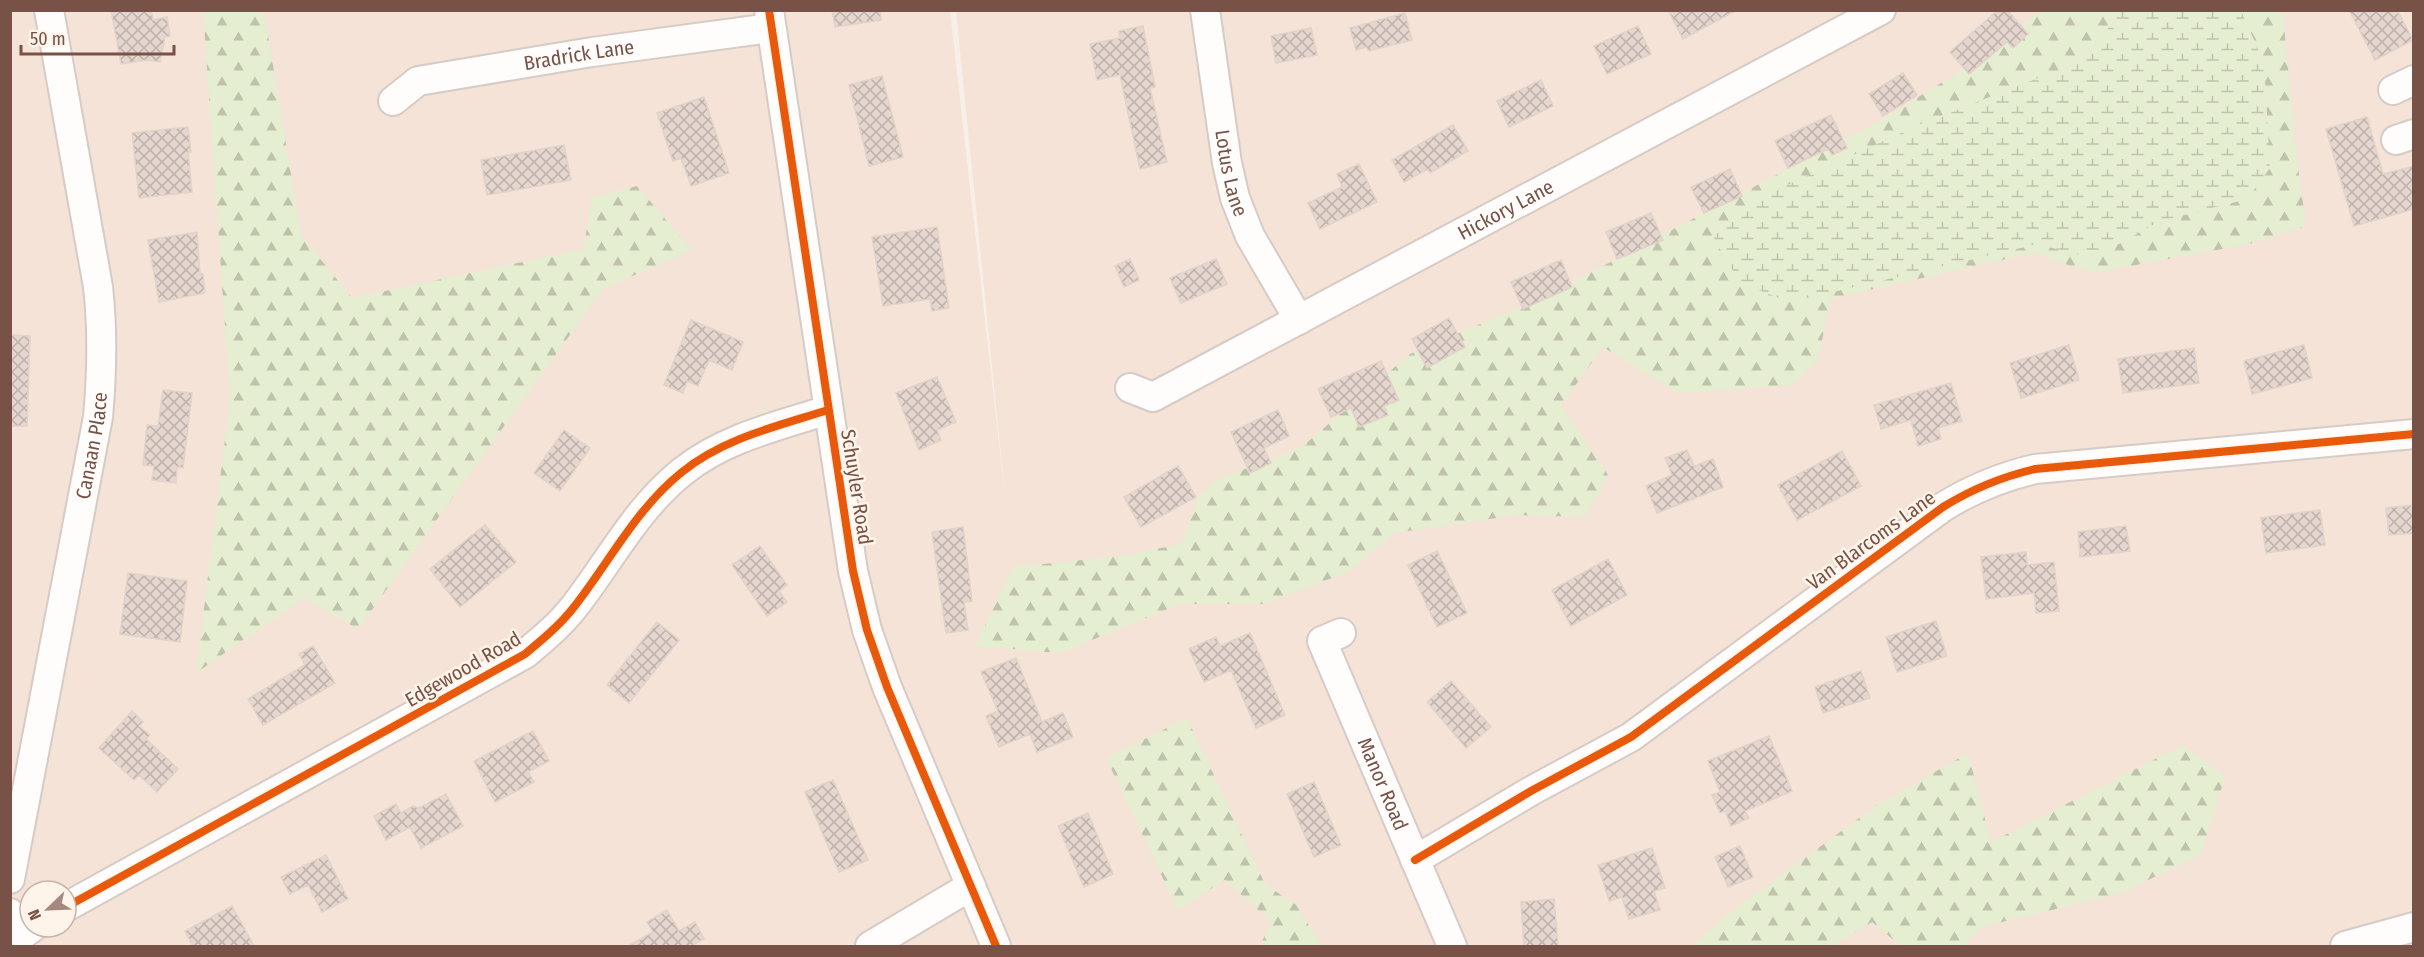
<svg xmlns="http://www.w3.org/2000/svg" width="2424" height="957" font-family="'Fira Sans Condensed',sans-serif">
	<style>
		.residential { fill: #f4e3d6; fill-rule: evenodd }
		.forest { fill: url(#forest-firs) }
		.wetland { fill: url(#wetland-marsh) }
		.building { fill: url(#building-cross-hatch); stroke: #e1d2ca; stroke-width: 1.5 }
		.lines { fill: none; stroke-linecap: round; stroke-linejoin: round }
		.minor-casing { stroke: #d6cbc5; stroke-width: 32 }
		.minor { stroke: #fefdfc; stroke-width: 28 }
		.cycleway-casing { stroke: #fff4ea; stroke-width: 11 }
		.cycleway { stroke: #e8590c; stroke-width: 8 }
		.labels { text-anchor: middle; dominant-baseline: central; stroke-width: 5; stroke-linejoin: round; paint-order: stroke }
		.street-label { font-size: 20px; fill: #785246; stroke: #fff4ea }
	</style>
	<defs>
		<pattern id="forest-firs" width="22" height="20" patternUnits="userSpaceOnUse" patternTransform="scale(1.5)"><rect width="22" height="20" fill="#e6eed1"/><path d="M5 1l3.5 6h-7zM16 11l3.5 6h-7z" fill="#bfc3ab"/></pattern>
		<pattern id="wetland-marsh" width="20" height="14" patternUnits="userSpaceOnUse" patternTransform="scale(1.5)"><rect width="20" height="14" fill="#e6eed1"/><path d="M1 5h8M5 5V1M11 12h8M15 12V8" fill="none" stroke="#bfc3ab"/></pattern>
		<pattern id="building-cross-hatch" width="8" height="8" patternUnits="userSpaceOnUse" patternTransform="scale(1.5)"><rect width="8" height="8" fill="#e5d7cf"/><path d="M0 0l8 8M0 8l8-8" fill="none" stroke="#beb1aa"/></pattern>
	</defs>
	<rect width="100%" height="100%" fill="#f8f0e8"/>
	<path class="residential" d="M10 11H950L1006 505 956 11H2413V946H11ZM30 891H66V927H30Z"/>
	<path class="forest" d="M203 11H264L301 235 352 298 584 249 591 198 637 186 692 250 603 289 358 629 304 598 196 673 230 399Z
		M2040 11H2122L2082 61 1921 124 1790 302 2037 244 2093 258 2160 221 2247 199 2264 63 2241 11H2285L2284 26 2296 152 2306 226 2249 244 2093 273 2032 253 1830 299 1818 361 1793 385 1678 393 1603 347 1561 405 1608 475 1585 517 1517 515 1394 533 1350 571 1264 604H1180L1060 653 975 646 1013 567 1122 556 1181 544 1198 497 1217 480 1303 446 1410 354 1546 296 1883 119 1976 61Z
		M1187 718 1265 884 1296 905 1322 946H1260L1271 922 1225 880 1178 910 1106 758Z
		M2183 745 2225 777 2201 854 2122 893 1981 927 1965 946H1901L1872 922 1833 946H1693L1724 917 1877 805 1968 753 1991 842Z"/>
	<path class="wetland" d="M2122 11H2241L2264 63 2270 168 2247 199 2160 221 2093 258 2037 244 1790 302 1740 283 1713 237 1761 197 1921 124 2082 61Z"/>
	<path class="building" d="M111 10H151L153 20 167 17 170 36 165 37 160 62 147 60 121 64Z
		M832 10H880L881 20 835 27Z
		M1668 10H1737L1683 39Z
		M1998 10H2007L2028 34 2013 48 2007 42 1969 74 1950 52Z
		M2349 10H2397L2413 40 2375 60Z
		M1405 13 1412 40 1369 51 1366 47 1356 50 1350 28Z
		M1143 26 1155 87 1150 88 1167 162 1140 169 1120 75 1097 80 1090 44 1120 38 1119 31Z
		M1638 26 1651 54 1607 74 1594 46Z
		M1311 28 1317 55 1276 63 1271 36Z
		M1903 73 1917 95 1883 116 1869 94Z
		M882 76 903 157 869 166 849 85Z
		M1541 80 1553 106 1509 127 1497 101Z
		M704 97 729 173 691 186 681 158 673 161 657 113Z
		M1831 115 1847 148 1832 155 1828 149 1788 168 1775 141Z
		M2367 117 2383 174 2414 166V209L2354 226 2326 129Z
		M1453 125 1468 151 1430 173 1428 169 1404 182 1392 160Z
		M188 127 191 152H188L192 192 139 198 132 133Z
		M564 145 571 180 487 195 481 160Z
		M1359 164 1377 202 1320 229 1308 203 1342 187 1337 174Z
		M1730 169 1742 196 1704 213 1691 187Z
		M1651 213 1663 240 1617 259 1606 232Z
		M937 227 949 308 932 311 930 299 883 306 872 237Z
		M197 232 200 274H203L205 293 159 302 148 240Z
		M1130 259 1139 280 1124 287 1115 266Z
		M1216 259 1227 284 1181 303 1170 278Z
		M1561 260 1572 287 1523 309 1511 282Z
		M1449 318 1465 347 1427 368 1412 339Z
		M691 320 743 342 732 370 709 360 698 386 687 381 683 393 664 385Z
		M10 335 30 336 27 426H10Z
		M2069 345 2079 380 2021 398 2010 363Z
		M2304 345 2312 378 2252 394 2244 361Z
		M2194 348 2199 383 2123 393 2118 359Z
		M1381 361 1399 400 1384 406 1388 415 1359 427 1351 408 1331 417 1318 389Z
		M937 377 956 422 937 430 941 440 919 450 896 393Z
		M1951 383 1962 421 1938 428 1941 439 1918 446 1911 420 1881 429 1874 405Z
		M163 390 192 393 183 468 177 467 176 483 152 480 154 466 143 465 147 425 158 426Z
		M1278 410 1289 436 1264 448 1271 463 1250 473 1231 432Z
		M564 430 590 448 560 491 534 473Z
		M1687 450 1694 466 1713 459 1723 487 1657 513 1646 486 1672 475 1665 458Z
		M1842 451 1861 486 1797 520 1778 485Z
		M1178 466 1196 497 1141 527 1124 497Z
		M2414 505V533L2389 535 2386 508Z
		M2320 510 2325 545 2266 553 2261 518Z
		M485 525 516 562 460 607 430 569Z
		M2126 526 2130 551 2080 557 2078 532Z
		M963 527 972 601 964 602 968 630 946 633 932 532Z
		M760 546 787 585 779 591 787 602 767 616 732 565Z
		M1437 551 1467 613 1437 627 1408 565Z
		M2026 552 2027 565 2054 562 2059 611 2036 613 2034 593 1986 599 1981 557Z
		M1608 559 1627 595 1571 626 1552 590Z
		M128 573 187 581 180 642 120 634Z
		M1936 621 1947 656 1897 672 1886 637Z
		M657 622 679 640 629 703 607 685Z
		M1250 633 1285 715 1256 728 1231 670 1204 682 1189 649 1216 637 1220 646Z
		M313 646 335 683 263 725 248 699 305 665 299 654Z
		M1016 658 1042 722 1063 713 1073 737 1037 752 1030 734 999 747 986 716 998 711 981 672Z
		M1861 671 1870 698 1823 713 1815 687Z
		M1451 681 1491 727 1466 748 1427 702Z
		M132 711 143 722 139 726 150 735 146 739 178 769 157 792 139 775 134 780 99 748Z
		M533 731 549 761 528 772 534 782 495 802 474 761Z
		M1769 736 1792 791 1745 811 1749 818 1731 826 1725 811 1720 813 1712 795 1720 792 1708 761Z
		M833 780 868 860 839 872 805 792Z
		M1314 782 1341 845 1314 857 1287 794Z
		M446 794 463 826 421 848 410 827 386 840 374 816 396 804 401 813 413 806 419 808Z
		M1088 813 1113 874 1084 887 1058 826Z
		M1740 846 1753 877 1728 887 1715 857Z
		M1652 848 1665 888 1654 891 1660 910 1629 919 1622 897 1609 901 1598 865Z
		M326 855 348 899 322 912 308 885 290 894 281 877Z
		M1554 899 1558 946H1524L1521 902Z
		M232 906 254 946H193L185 931Z
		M667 910 679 931 695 922 704 939 691 946H628L653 932 647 922Z"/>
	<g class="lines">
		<defs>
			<g id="minor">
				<path d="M769 10 853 571 867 630 887 687 996 946"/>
				<path id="s1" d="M1205 10 1227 163 1235 198 1250 236 1299 320"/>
				<path d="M2393 90 2414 80"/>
				<path id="s2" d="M393 101 418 81 592 52 771 28"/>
				<path d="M2396 140 2414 134"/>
				<path id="s3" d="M1130 388 1153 397 1881 10"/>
				<path id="s4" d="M1341 633 1322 641 1452 946"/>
				<path d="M1415 860 1531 791 1631 737 1943 507C1972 489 2001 477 2035 469L2414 434"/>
				<path id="s5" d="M10 879 98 417C102 373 103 331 98 287L49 10"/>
				<path d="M66 907 525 654C543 639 560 625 574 607 610 561 636 509 682 472 724 438 778 426 828 410"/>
				<path d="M10 913 21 936"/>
				<path d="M10 944 33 927"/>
				<path d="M870 946 971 886"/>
				<path d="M2345 946 2414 927"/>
			</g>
		</defs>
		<use href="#minor" class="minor-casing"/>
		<use href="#minor" class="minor"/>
		<defs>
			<path id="cycleway" d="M769 10 853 571 867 630 887 687 996 946
				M1415 860 1531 791 1631 737 1943 507C1972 489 2001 477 2035 469L2414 434
				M66 907 525 654C543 639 560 625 574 607 610 561 636 509 682 472 724 438 778 426 828 410"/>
		</defs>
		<use href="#cycleway" class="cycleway-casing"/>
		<use href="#cycleway" class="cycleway"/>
	</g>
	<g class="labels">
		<g class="street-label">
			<text stroke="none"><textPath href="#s2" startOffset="195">Bradrick Lane</textPath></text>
			<text stroke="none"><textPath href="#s1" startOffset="165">Lotus Lane</textPath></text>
			<text stroke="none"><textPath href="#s3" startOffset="424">Hickory Lane</textPath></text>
			<text stroke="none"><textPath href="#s5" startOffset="441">Canaan Place</textPath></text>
			<text transform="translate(857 487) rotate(81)">Schuyler Road</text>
			<text transform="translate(1871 540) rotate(-36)">Van Blarcoms Lane</text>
			<text transform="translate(463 669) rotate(-30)">Edgewood Road</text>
			<text stroke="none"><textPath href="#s4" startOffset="176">Manor Road</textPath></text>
		</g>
	</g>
	<rect width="2424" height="957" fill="none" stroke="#785246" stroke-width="24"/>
	<g transform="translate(48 909) rotate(247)"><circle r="28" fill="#fff4ea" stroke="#c9b3a8" stroke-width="1.5"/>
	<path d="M0-4.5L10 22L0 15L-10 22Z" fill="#a5897f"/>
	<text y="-9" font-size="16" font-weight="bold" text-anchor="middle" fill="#785246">N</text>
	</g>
	<path d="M21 45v9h153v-9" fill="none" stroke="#785246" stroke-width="3"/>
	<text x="30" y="45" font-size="18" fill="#785246" stroke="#fff4ea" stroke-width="4.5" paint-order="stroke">50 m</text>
</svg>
